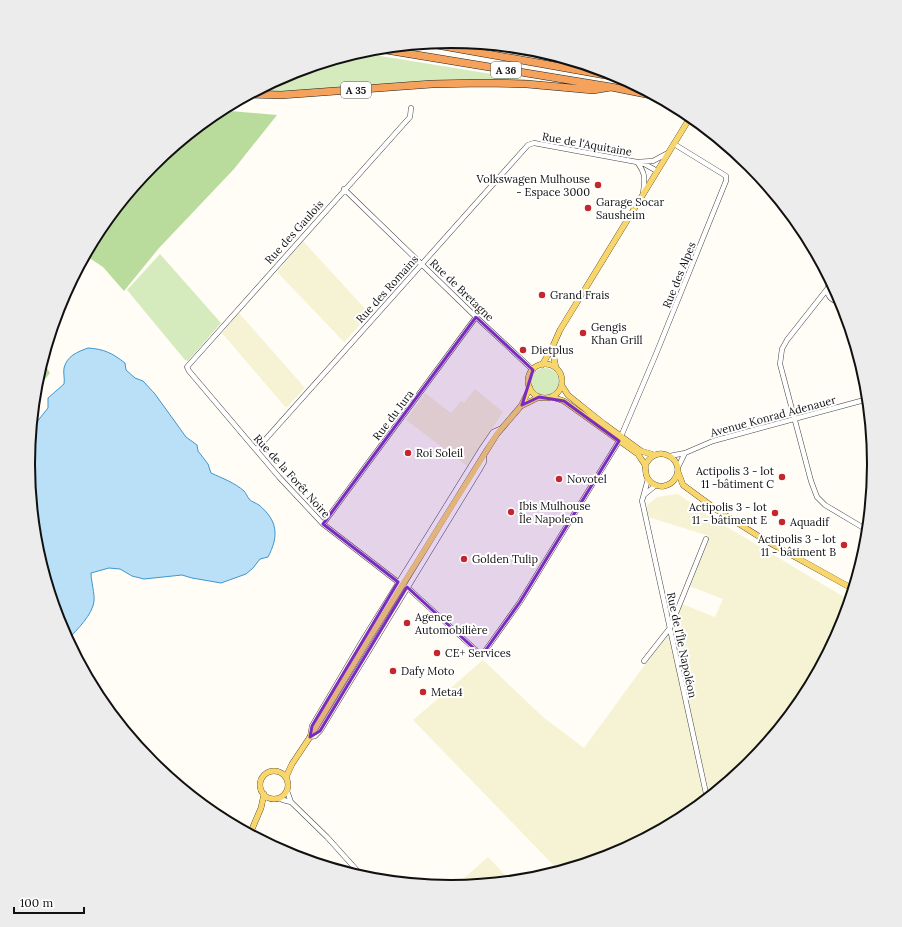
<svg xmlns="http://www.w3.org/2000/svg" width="902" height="927" font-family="Lora,serif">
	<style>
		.farmland { fill: #f6f3d4 }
		.green { fill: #d5ebbd }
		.forest { fill: #b9dc9c }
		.water { fill: #b9e0f7; stroke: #3f96cf }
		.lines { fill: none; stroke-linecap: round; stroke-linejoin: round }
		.minor-casing { stroke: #444; stroke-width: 5.5 }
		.major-casing { stroke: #222; stroke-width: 6 }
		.highway-casing { stroke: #222; stroke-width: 8 }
		.minor { stroke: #fff; stroke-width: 4.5 }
		.major { stroke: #f9d66b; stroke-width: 5.5 }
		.highway { stroke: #f5a25d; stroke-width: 7 }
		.marked { fill: #7b2cbf; fill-opacity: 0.2; stroke: #7b2cbf; stroke-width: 3; stroke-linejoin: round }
		.poi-dot { fill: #c4262e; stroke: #fff; stroke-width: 1.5 }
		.labels { text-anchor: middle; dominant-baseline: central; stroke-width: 4; stroke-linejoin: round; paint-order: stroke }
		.shield { fill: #fff; stroke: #585858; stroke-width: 1 }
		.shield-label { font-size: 10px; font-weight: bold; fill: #111 }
		.street-label { font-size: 11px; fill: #111; stroke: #fff }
		.poi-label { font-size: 11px; fill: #111; stroke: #fff; text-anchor: start }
		.rim { fill: none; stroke: #111; stroke-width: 2 }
	</style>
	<rect width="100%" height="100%" fill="#fffdf5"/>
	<path class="farmland" d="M303 241 370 314 344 342 277 272Z
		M239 313 305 388 286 408 222 333Z
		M475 389 503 412 467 466 406 420 425 393 451 413 461 401 464 403Z
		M678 494 712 518 849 600 842 626 803 699 750 763 686 815 613 854 559 871 413 720 483 660 543 717 584 748 673 626 682 604 715 617 723 599 689 586 709 536 648 517 646 506 657 497Z
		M488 857 511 881 455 886Z"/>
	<path class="green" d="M448 41 529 48 565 61 449 41Z
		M356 52 554 84 482 80 281 92H253L289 73Z
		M160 254 221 323 188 361 185 360 127 290Z
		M531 382a14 14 0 1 1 28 0a14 14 0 1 1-28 0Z"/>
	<path class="forest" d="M219 110 277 115 234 169 159 248 124 291 103 267 85 255 99 228 152 164Z
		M42 360 50 373 35 392 36 381Z"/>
	<path class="water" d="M88 348C104 349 112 353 125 363L126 370 135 378 143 381 155 394 186 437 197 445 198 451 208 464 211 473C222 478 235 483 244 491 246 493 247 496 249 499 252 502 256 503 259 505 278 521 279 536 268 557L260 559 253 568 246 574 221 583 192 578 182 575 144 579 132 576 120 569 109 568 91 573C91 581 95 595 94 601 93 614 77 630 68 639L60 625 36 546 28 463 32 428 48 408V398L64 384C65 379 63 373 64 368 67 356 77 352 88 348Z"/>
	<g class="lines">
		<defs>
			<path id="minor" d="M637 162C646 174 645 179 643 193
				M641 162 657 171
				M344 189 476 317 533 370
				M832 283 787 340 782 349 780 364 811 481 817 497 825 505 867 530
				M828 287C826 296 832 302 841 301
				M256 450 528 145 534 143 637 162 653 161 668 153
				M484 455V462L480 469 320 731 315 736 310 737 312 726 361 643 482 448 493 432 502 428
				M670 456 685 453 713 441 868 399
				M678 467 685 453
				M648 479 642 501 643 505 707 798
				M644 495 656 485
				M323 524 476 317
				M398 582 323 524 279 477 189 371 187 367 410 117 411 108
				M407 587 479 653 485 651 520 602 619 441 656 354 726 181V176L674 144
				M644 661 670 628 706 539
				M287 791 291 802
				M279 798 283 800 291 802 327 837 363 877"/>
			<path id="major" d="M552 348 556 368
				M528 381a17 17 0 1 1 34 0a17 17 0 1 1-34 0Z
				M542 365 552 348 560 330 691 116
				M562 386 568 395 574 400 604 424 641 451 654 455
				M552 397 564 401 638 454C640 458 643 461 645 465 646 470 645 475 648 479 651 484 658 487 664 486 668 485 672 483 674 480 689 461 656 440 645 466
				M521 406 530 388
				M678 472 683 485 717 510 763 539 853 589
				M260 785a14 14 0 1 1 28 0a14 14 0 1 1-28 0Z
				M286 777 292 764 310 737 365 645 497 434 521 406 539 397
				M250 834 261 808 264 794"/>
			<path id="highway" d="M426 43 622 78
				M374 48 611 87 656 96
				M250 94 281 95 432 84 482 83 527 84 593 90 611 87"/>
		</defs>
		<use href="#minor" class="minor-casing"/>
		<use href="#major" class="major-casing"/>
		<use href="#highway" class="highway-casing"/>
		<use href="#minor" class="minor"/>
		<use href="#major" class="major"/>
		<use href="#highway" class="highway"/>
	</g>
	<path class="marked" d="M476 317 533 370 522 405 539 397 564 401 619 441 520 602 485 651 479 653 407 587 320 731 310 737 312 726 398 582 323 524Z"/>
	<g class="poi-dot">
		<circle cx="598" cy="185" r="4"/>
		<circle cx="588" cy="208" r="4"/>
		<circle cx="542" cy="295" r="4"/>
		<circle cx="583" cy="333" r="4"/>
		<circle cx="523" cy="350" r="4"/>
		<circle cx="408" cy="453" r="4"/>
		<circle cx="782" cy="477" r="4"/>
		<circle cx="559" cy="479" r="4"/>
		<circle cx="511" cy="512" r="4"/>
		<circle cx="775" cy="513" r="4"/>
		<circle cx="782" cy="522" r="4"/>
		<circle cx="844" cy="545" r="4"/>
		<circle cx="464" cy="559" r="4"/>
		<circle cx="407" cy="623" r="4"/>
		<circle cx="437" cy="653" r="4"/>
		<circle cx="393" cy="671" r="4"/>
		<circle cx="423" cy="692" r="4"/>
	</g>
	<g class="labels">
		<g class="shield">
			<rect x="491" y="62" width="30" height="16" rx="3"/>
			<rect x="341" y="82" width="30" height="16" rx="3"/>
		</g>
		<g class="shield-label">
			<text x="506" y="70">A 36</text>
			<text x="356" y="90">A 35</text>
		</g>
		<g class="street-label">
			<text transform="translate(587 144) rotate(10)">Rue de l'Aquitaine</text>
			<text transform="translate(294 232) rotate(-48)">Rue des Gaulois</text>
			<text transform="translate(679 275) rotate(-68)">Rue des Alpes</text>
			<text transform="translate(387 289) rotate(-48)">Rue des Romains</text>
			<text transform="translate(462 290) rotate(44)">Rue de Bretagne</text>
			<text transform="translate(393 415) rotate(-53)">Rue du Jura</text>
			<text transform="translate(773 416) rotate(-15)">Avenue Konrad Adenauer</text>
			<text transform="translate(292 476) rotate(48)">Rue de la Forêt Noire</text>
			<text transform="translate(682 645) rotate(78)">Rue de l'Île Napoléon</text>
		</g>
		<g class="poi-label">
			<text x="590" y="179" text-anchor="end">Volkswagen Mulhouse<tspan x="590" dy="13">- Espace 3000</tspan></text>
			<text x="596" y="202">Garage Socar<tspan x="596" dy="13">Sausheim</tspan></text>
			<text x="550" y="295">Grand Frais</text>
			<text x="591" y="327">Gengis<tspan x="591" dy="13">Khan Grill</tspan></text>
			<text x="531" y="350">Dietplus</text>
			<text x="416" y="453">Roi Soleil</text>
			<text x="774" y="471" text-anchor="end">Actipolis 3 - lot<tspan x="774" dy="13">11 -bâtiment C</tspan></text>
			<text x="567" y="479">Novotel</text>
			<text x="519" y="506">Ibis Mulhouse<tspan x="519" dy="13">Île Napoleon</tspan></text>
			<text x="767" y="507" text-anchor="end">Actipolis 3 - lot<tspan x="767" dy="13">11 - bâtiment E</tspan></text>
			<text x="790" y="522">Aquadif</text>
			<text x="836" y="539" text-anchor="end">Actipolis 3 - lot<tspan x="836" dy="13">11 - bâtiment B</tspan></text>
			<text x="472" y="559">Golden Tulip</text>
			<text x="415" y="617">Agence<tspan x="415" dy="13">Automobilière</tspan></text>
			<text x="445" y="653">CE+ Services</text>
			<text x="401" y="671">Dafy Moto</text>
			<text x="431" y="692">Meta4</text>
		</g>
	</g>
	<path d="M0 0H902V927H0ZM35 464a416 416 0 1 1 832 0a416 416 0 1 1-832 0Z" fill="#ececec" fill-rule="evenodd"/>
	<path class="rim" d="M35 464a416 416 0 1 1 832 0a416 416 0 1 1-832 0Z"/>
	<path d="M14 907v6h70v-6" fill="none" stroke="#111111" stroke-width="2"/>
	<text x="20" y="907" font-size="12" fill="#111111" stroke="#ffffff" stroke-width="3" paint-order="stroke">100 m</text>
</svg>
